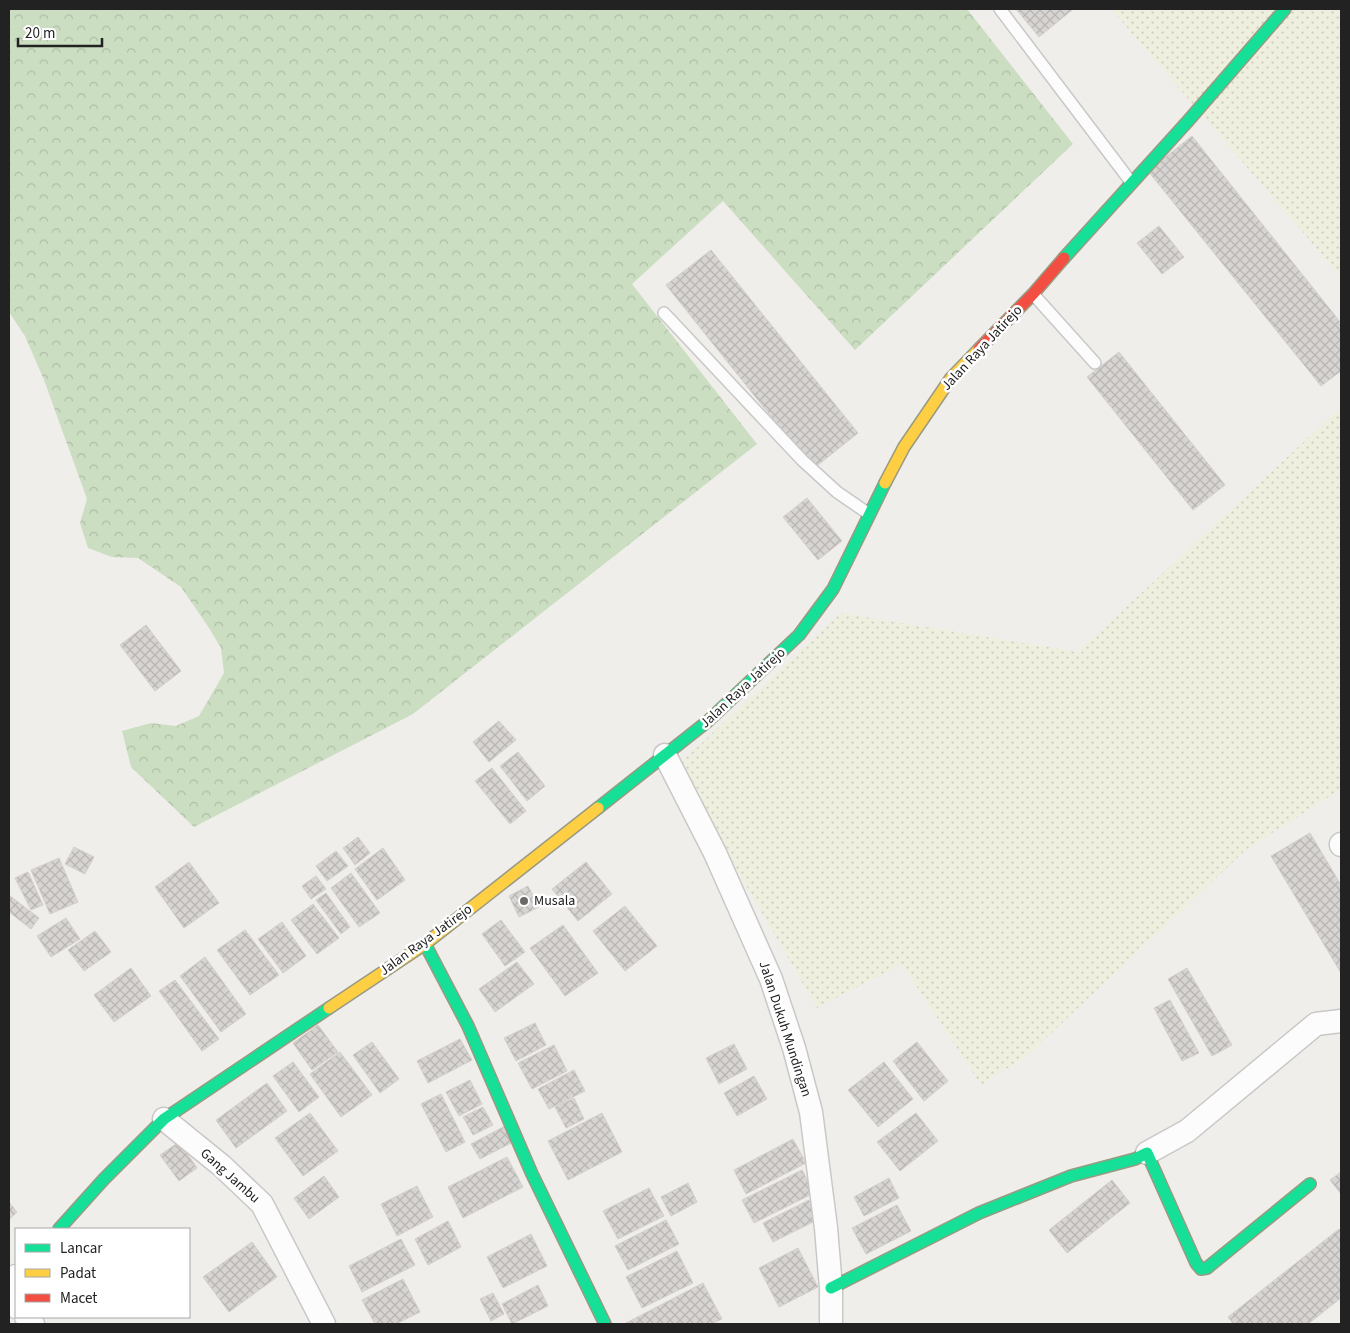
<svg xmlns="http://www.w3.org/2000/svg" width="1350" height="1333" font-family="'Source Sans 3',sans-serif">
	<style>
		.farmland { fill: url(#farmland-dots) }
		.forest { fill: url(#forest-crowns) }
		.building { fill: url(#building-cross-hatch); stroke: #d3d0cc }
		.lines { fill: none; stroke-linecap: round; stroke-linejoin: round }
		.lane-casing { stroke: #c9c8c7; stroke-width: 14 }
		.street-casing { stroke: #c9c8c7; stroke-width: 25 }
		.fast-casing { stroke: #999a82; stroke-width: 14 }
		.slow-casing { stroke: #999a82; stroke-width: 14 }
		.jam-casing { stroke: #999a82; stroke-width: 14 }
		.lane { stroke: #fdfcfc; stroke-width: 11 }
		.street { stroke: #fdfcfc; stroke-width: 22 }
		.fast { stroke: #16e098; stroke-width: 11 }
		.slow { stroke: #ffcf43; stroke-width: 11 }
		.jam { stroke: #f24e42; stroke-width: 11 }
		.poi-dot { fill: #6a6968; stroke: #fff; stroke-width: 2 }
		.labels { text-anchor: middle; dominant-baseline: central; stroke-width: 5; stroke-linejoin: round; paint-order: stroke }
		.street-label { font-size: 14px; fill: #222; stroke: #fff }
		.poi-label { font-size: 14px; fill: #222; stroke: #fff; text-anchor: start }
	</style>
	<defs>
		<pattern id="farmland-dots" width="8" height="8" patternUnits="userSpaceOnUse" patternTransform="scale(1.25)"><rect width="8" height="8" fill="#efefdf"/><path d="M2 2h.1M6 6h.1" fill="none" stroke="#cdcdbf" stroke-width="1.8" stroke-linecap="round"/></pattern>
		<pattern id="forest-crowns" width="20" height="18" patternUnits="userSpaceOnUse" patternTransform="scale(1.25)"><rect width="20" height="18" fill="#cbdec1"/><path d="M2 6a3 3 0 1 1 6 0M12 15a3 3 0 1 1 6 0" fill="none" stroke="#aebea6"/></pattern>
		<pattern id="building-cross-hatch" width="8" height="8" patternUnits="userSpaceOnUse" patternTransform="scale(1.25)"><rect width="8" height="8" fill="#d7d4d2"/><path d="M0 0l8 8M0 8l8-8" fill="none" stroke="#b8b6b4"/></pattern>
	</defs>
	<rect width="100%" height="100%" fill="#f0eeeb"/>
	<path class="farmland" d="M1111 9H1341V277Z
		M1341 407V789L1247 849 1028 1055 981 1085 902 964 817 1008 677 766 841 613 1078 652Z"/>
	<path class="forest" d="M9 9H967L1073 144 855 350 723 201 632 284 757 444 413 714 194 827 131 767 122 731 151 723 176 726 199 716 224 673 221 648 209 628 181 587 138 558 112 557 88 548 80 523 87 499 44 380 25 336 9 312Z"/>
	<path class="building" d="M1016 9H1071L1072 10 1039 37Z
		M1192 136 1341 323V371L1321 386 1148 171Z
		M1159 226 1184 257 1162 274 1137 243Z
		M711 250 858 433 813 469 666 285Z
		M1119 352 1225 485 1193 510 1087 377Z
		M807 498 842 541 818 560 783 517Z
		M146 625 181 671 155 691 120 645Z
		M499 721 516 740 489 762 473 742Z
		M518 752 545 786 527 801 500 766Z
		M492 768 526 811 510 824 475 781Z
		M1310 833 1341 885V973L1271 856Z
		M358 837 370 853 355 865 343 848Z
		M74 847 94 857 85 874 65 864Z
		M383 848 405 880 377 900 355 869Z
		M336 851 348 866 327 881 316 866Z
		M59 858 78 902 50 914 31 870Z
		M189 862 219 903 184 928 155 887Z
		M586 862 612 894 578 921 552 889Z
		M28 872 43 905 31 910 15 878Z
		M351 873 380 913 359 927 331 888Z
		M316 876 326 889 311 899 302 886Z
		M528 886 539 907 519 917 509 896Z
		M326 893 350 927 341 934 316 900Z
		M9 895 39 918 31 929 9 912Z
		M313 904 339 938 317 954 291 920Z
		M625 906 657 946 625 971 593 931Z
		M66 918 80 939 51 957 37 936Z
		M501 920 525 952 505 966 482 934Z
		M282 922 306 956 283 973 258 939Z
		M563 925 598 973 565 996 530 948Z
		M245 930 279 975 250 995 217 950Z
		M95 931 111 952 84 971 68 950Z
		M205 957 246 1014 221 1032 180 976Z
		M517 962 534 984 495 1012 479 989Z
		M131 968 151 996 114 1022 94 995Z
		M1187 968 1232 1045 1212 1056 1168 979Z
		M175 980 219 1039 202 1051 159 991Z
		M1170 1000 1199 1053 1182 1061 1154 1008Z
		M535 1023 546 1045 516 1061 504 1038Z
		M318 1025 338 1052 312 1070 293 1043Z
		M460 1039 472 1060 428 1083 417 1061Z
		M372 1042 399 1079 380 1093 353 1055Z
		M917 1042 948 1081 924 1101 893 1061Z
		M734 1044 747 1069 719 1084 706 1058Z
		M554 1045 567 1071 532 1089 518 1063Z
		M340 1052 372 1095 341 1117 310 1074Z
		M293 1062 319 1097 299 1112 273 1076Z
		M884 1062 913 1099 878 1127 848 1090Z
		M574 1070 585 1091 549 1109 538 1089Z
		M754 1076 767 1099 737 1116 724 1093Z
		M470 1080 482 1104 459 1116 446 1092Z
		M267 1083 287 1111 236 1148 216 1120Z
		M441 1094 465 1142 446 1152 421 1104Z
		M574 1098 584 1119 566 1128 555 1107Z
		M483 1107 493 1125 473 1135 463 1117Z
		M310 1113 338 1151 303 1176 275 1138Z
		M602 1113 622 1152 568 1180 548 1141Z
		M916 1113 938 1141 900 1171 877 1142Z
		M507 1125 515 1141 480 1159 471 1144Z
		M793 1139 806 1163 746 1194 734 1170Z
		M179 1142 197 1168 179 1181 160 1155Z
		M507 1157 523 1187 463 1218 448 1187Z
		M802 1170 814 1193 754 1223 742 1200Z
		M1341 1172V1194L1330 1180Z
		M324 1176 339 1197 309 1219 294 1198Z
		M889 1178 899 1198 864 1216 854 1197Z
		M1112 1180 1130 1203 1067 1253 1049 1230Z
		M688 1183 697 1202 671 1216 661 1197Z
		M417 1186 433 1217 397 1236 381 1204Z
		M649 1188 664 1216 618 1239 603 1211Z
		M809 1200 819 1219 773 1242 763 1223Z
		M9 1202 17 1212 9 1220Z
		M897 1205 911 1231 866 1254 852 1228Z
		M666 1220 679 1244 628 1270 615 1246Z
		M448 1221 461 1247 428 1265 415 1239Z
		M1339 1229 1341 1231V1298L1308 1324H1233L1228 1317Z
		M531 1234 547 1266 503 1288 487 1257Z
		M401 1239 415 1265 362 1292 349 1266Z
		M252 1242 277 1277 229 1312 203 1277Z
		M798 1248 818 1287 779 1307 759 1268Z
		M677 1251 693 1283 642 1308 626 1277Z
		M403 1279 420 1312 396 1324H375L362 1300Z
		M703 1283 722 1319 711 1324H624Z
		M538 1285 548 1306 512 1324 502 1304Z
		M493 1293 504 1314 491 1321 480 1299Z"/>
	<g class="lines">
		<defs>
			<path id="lane" d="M1000 9 1131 182
				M1033 294 1095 363
				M664 313 802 460 837 492 869 514"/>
			<path id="street" d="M665 755 715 853 771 979 794 1048 811 1112 826 1228 831 1288V1324
				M1341 844V845
				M164 1119 222 1166 262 1204 324 1324
				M1147 1153 1187 1131 1316 1024 1341 1021
				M9 1284 16 1276
				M9 1299 16 1307
				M26 1317 33 1324"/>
			<path id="fast" d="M1064 258 1188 121 1285 9
				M598 808 708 721 799 635 833 589 885 483
				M425 944 468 1026 532 1174 605 1324
				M59 1229 104 1179 164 1119 329 1008
				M831 1288 979 1213 1071 1176 1135 1159 1147 1153 1196 1263 1201 1269 1207 1268 1310 1184"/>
			<path id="slow" d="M885 483 904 447 951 378 979 349
				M329 1008 425 944 598 808"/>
			<path id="jam" d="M979 349 1033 294 1064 258"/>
		</defs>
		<use href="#lane" class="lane-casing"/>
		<use href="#street" class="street-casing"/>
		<use href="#fast" class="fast-casing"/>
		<use href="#slow" class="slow-casing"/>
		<use href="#jam" class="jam-casing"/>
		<use href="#lane" class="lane"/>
		<use href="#street" class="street"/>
		<use href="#fast" class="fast"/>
		<use href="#slow" class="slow"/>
		<use href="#jam" class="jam"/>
	</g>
	<circle class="poi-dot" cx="524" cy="901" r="5"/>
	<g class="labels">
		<g class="street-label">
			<text transform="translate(982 348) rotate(-47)">Jalan Raya Jatirejo</text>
			<text transform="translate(743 688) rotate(-43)">Jalan Raya Jatirejo</text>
			<text transform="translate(426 940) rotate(-36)">Jalan Raya Jatirejo</text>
			<text transform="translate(785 1029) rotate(72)">Jalan Dukuh Mundingan</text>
			<text transform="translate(230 1176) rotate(42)">Gang Jambu</text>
		</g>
		<g class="poi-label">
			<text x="534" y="901">Musala</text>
		</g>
	</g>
	<rect width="1350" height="1333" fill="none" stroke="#222222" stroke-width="20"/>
	<rect x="15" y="1228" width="175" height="90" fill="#ffffff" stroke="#a7a7a7"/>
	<rect x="25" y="1244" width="25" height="8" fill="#16e098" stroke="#a7a7a7"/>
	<text x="60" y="1253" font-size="15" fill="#222222">Lancar</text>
	<rect x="25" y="1269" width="25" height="8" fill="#ffcf43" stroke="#a7a7a7"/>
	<text x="60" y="1278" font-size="15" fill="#222222">Padat</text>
	<rect x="25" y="1294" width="25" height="8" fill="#f24e42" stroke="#a7a7a7"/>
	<text x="60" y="1303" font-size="15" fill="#222222">Macet</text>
	<path d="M18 38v8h84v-8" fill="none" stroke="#222222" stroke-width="2.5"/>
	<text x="25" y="38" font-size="15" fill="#222222" stroke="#ffffff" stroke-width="4" paint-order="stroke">20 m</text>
</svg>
